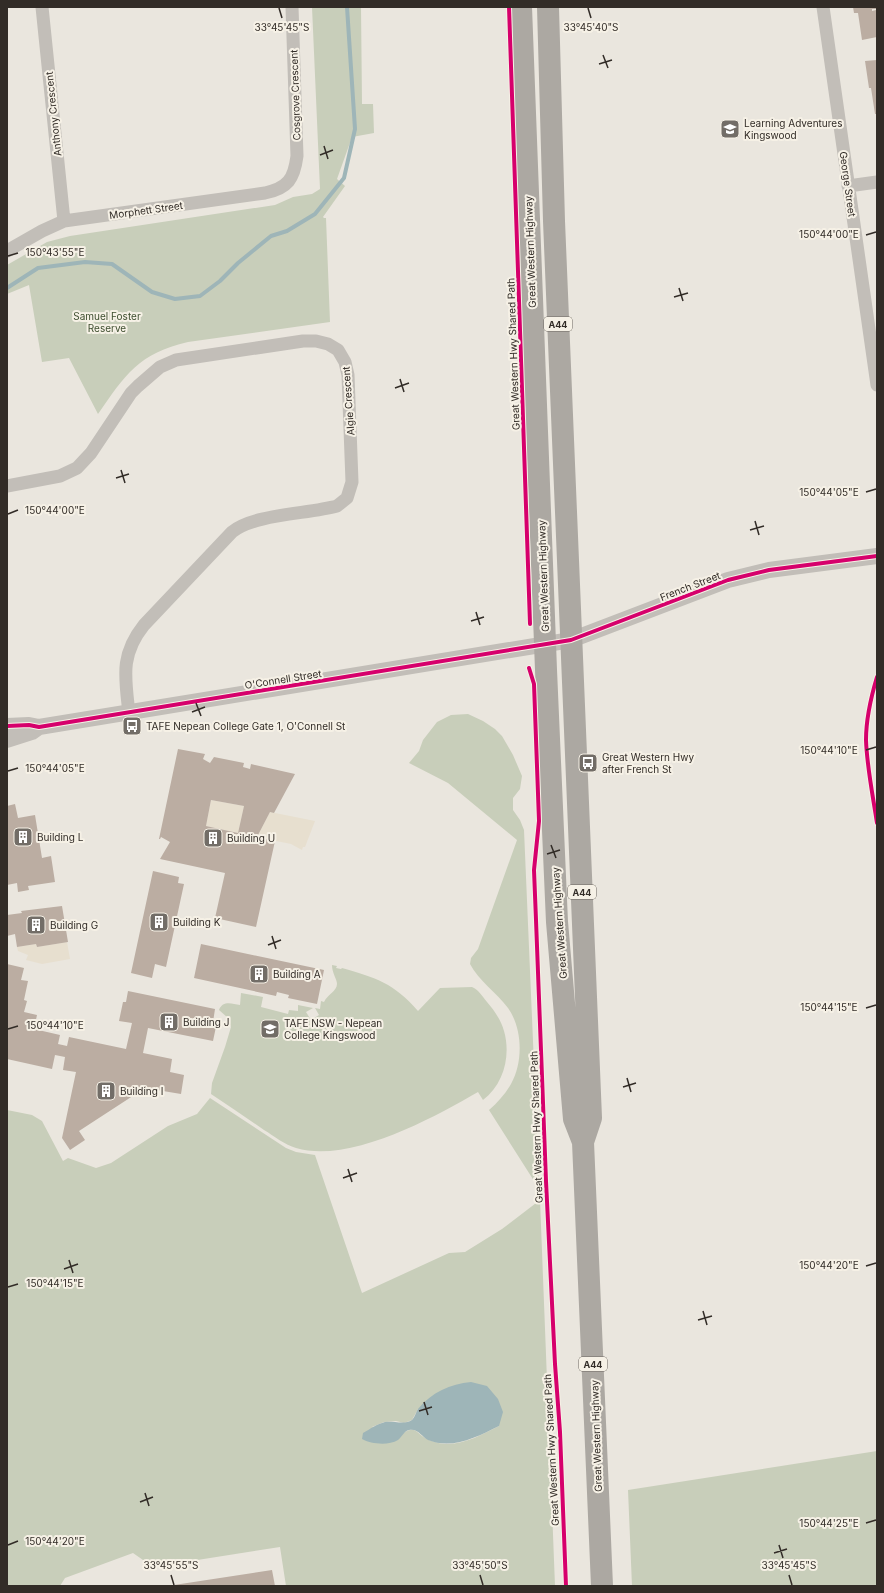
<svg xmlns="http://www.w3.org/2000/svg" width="884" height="1593" font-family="Inter,sans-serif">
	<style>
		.green { fill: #c8ceba; fill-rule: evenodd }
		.plaza { fill: #e7dfcf }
		.water { fill: #9eb5b8 }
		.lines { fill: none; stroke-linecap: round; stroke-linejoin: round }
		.stream { stroke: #9eb5b8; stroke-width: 4 }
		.building { fill: #bbada2; fill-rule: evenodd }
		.minor { stroke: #c2beb8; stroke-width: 13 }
		.tertiary { stroke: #c2beb8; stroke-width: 16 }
		.trunk { stroke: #aca8a2; stroke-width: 22 }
		.cycleway-casing { stroke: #f6f1e6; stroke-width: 6 }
		.cycleway { stroke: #d6006c; stroke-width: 4 }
		.ticks { fill: none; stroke: #322c27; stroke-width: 1.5 }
		.labels { text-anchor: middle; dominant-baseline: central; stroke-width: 4; stroke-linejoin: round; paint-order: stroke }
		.shield { fill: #f6f1e6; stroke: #6d6760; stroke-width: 1 }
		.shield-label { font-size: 9px; font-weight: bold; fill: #322c27 }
		.street-label { font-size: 10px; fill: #322c27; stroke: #f6f1e6 }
		.poi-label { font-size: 10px; fill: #322c27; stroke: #f6f1e6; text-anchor: start }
		.park-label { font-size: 10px; fill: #3d4d2e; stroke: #f6f1e6 }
		.ticks-label { font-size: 10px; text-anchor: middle; fill: #322c27; stroke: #f6f1e6; stroke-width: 4; stroke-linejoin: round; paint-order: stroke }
	</style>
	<rect width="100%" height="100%" fill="#eae6de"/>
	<path class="green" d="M312 7H361L362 104H373L374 133 352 137 337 179 345 186 323 217 324 218H326L330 322 188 342C139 353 125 375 98 414L69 358 42 362 29 285 7 294V265L47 242 70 236 275 205 293 197 312 194 320 189Z
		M468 714 483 721 495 729 502 736 513 755 522 776 520 789 513 798V810L520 820 524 830 539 1182 536 1184 489 1110C498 1102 505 1094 511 1084 523 1063 523 1029 508 1008 497 993 478 980 470 964L471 958 478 949 517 840 448 783 409 763 419 751 423 740 437 722 451 715Z
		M332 965 337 966 336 968 341 969 342 968C376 978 394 983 418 1011L440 988 472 987C479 990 482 996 487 1002 494 1010 501 1020 504 1031 511 1055 504 1084 483 1100L478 1092C433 1118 349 1164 296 1148 285 1145 274 1136 264 1130 247 1118 229 1106 211 1094L212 1083 225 1047 231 1027 228 1018 219 1010C223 1000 232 1004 240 1005L241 993 263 997 261 1007 288 1014 289 1010 298 1011V1005L313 1008 306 1012 311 1020 319 1015 315 1008 320 1009 321 1001 324 1002C327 995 337 991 337 984 337 979 332 973 332 965Z
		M210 1098 286 1148 296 1152 315 1155 362 1293 449 1253 465 1252 502 1229 540 1200 555 1586H286L280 1547 153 1567 133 1553 65 1578 60 1586H7V1110L32 1115 42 1121 63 1161 68 1158 96 1168 111 1163 168 1126 197 1114ZM418 1409 499 1426C483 1434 464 1445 445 1444 441 1444 431 1441 427 1439 416 1434 417 1425 403 1433L372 1427 384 1422 396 1421 404 1423 412 1420Z
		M877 1451V1586H632L628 1490Z"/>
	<path class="plaza" d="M211 800 244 806 238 833 206 826Z
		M270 812 315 821 305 847H303L302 850 291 844 257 837Z
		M67 942 70 959 42 964 26 960 28 955 18 951 17 947 36 944 37 947Z"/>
	<path class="water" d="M471 1382 487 1386 498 1399 503 1412 499 1426C477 1437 452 1450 428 1440 422 1437 418 1428 409 1430 404 1431 402 1437 398 1440 388 1446 371 1444 362 1439L363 1433C370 1429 377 1424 385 1422 394 1421 405 1425 412 1420 415 1417 416 1412 418 1409 432 1392 450 1384 471 1382Z"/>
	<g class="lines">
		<path class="stream" d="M7 288 38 268 85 262 112 264 152 292 175 299 200 296 220 281 238 263 271 236 287 231 315 214 344 178 355 129 347 7"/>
	</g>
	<path class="building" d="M853 7H877V9H872V11L876 10 877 12V37L862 40 858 13H854Z
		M877 60V114H875L871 88H869L865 61Z
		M178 749 205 754 203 759 210 763 214 757 244 763 243 767 250 769 251 764 295 774 274 813 270 812 257 837 275 841 256 927 215 918 225 873 160 859 170 842 161 837 160 839H159ZM211 800 244 806 238 833 206 826Z
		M15 804 18 818 35 815 42 858 51 856 55 882 28 886 29 890 18 892 17 883 7 885V806Z
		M153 871 179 877 178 883 184 884 166 967 155 964 152 978 131 973Z
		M62 906 68 942 37 947 36 944 17 947 15 934 7 936V915L22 913 21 911Z
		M201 944 324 970 317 1004 288 998 289 995 277 992 276 996 194 978Z
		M7 964 24 968 21 980 28 981 24 1000 27 1001 24 1012 37 1015 34 1029 60 1035 58 1044 67 1046 69 1037 126 1049 132 1023 119 1021 123 1002H126L128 991 215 1009 213 1022H217L213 1041 148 1028 143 1053 172 1059 170 1072 184 1075 181 1094 145 1088 79 1131 85 1140 70 1150 62 1138 76 1072 63 1070 65 1057 55 1055 52 1069 7 1059Z
		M272 1570 275 1586H174V1585Z"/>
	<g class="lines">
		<path class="minor" d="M42 7 64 221
			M823 7 877 385
			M848 186 877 182
			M7 251 42 231 64 221 265 193C288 188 294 179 297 156L292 7
			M7 486 60 476 77 468 91 453 131 393 138 386 160 367 176 360 303 341H316L328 344 338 350 345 362 348 375 352 482 347 498 337 506C308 514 254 514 232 532L144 625C120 655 125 677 129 713"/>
		<path class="tertiary" d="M7 726 29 725 39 727 571 640 728 580 769 570 877 556
			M7 740 32 732 39 727"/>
		<path class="trunk" d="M521 7 546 670 557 922 574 1119 583 1142
			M548 7 554 221 591 1118 583 1142 602 1586"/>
		<defs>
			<path id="cycleway" d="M509 7 530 624
				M529 668 534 684 539 821 534 870 536 920 546 1181 555 1364 560 1432 566 1586
				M877 677C871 697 866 718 866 740 867 768 873 796 877 823
				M7 726 29 725 39 727 571 640 728 580 769 570 877 556"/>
		</defs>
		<use href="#cycleway" class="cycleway-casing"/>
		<use href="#cycleway" class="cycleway"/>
	</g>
	<path class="ticks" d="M279 8 282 18M588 8 591 18M603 55 608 68M599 64 612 60M324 146 328 159M320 155 333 150M866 235 876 232M8 256 18 253M679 288 683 301M674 297 688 293M400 379 404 392M395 388 409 383M121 470 125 483M116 478 129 474M866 492 876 489M8 514 18 510M755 521 759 535M750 530 764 526M476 612 480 625M471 621 484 617M196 703 201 716M192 712 205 707M866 750 876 747M8 771 18 768M551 845 556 858M547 854 560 850M272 936 276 949M268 945 281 940M866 1008 876 1005M8 1029 18 1026M627 1078 631 1092M623 1087 636 1083M348 1169 352 1182M343 1178 357 1173M69 1260 73 1273M866 1266 876 1263M64 1269 78 1264M8 1287 18 1284M703 1311 707 1325M698 1320 712 1316M424 1402 428 1415M419 1411 432 1407M145 1493 149 1506M140 1502 153 1497M866 1523 876 1520M8 1545 18 1541M779 1545 783 1558M774 1553 787 1549M171 1575 174 1585M480 1575 483 1585M789 1575 792 1585"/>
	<defs>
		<symbol id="school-square" viewBox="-11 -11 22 22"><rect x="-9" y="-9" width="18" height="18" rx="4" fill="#726d67" stroke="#f6f1e6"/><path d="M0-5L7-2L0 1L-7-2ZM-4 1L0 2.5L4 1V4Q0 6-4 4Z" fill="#fff"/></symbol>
		<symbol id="bus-square" viewBox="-11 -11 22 22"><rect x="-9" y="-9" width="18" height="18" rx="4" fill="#726d67" stroke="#f6f1e6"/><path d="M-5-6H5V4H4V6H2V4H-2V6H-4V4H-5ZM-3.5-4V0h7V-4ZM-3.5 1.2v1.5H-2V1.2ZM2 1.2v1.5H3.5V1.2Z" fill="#fff"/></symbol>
		<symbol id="building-square" viewBox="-11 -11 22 22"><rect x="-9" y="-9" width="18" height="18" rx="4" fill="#726d67" stroke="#f6f1e6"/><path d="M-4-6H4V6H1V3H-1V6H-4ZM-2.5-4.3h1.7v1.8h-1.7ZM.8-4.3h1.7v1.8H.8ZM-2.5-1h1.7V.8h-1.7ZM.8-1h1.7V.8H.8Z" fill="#fff"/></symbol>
		<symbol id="university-square" viewBox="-11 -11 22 22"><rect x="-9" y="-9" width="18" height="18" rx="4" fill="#726d67" stroke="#f6f1e6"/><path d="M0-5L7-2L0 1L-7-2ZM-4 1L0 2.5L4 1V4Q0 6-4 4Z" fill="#fff"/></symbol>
	</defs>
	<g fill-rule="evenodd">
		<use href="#school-square" x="719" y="118" width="22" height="22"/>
		<use href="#bus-square" x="121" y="715" width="22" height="22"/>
		<use href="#bus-square" x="577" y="752" width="22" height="22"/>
		<use href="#building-square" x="12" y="826" width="22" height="22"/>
		<use href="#building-square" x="202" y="827" width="22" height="22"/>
		<use href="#building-square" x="148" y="911" width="22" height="22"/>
		<use href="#building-square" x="25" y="914" width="22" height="22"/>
		<use href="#building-square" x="248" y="963" width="22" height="22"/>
		<use href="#building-square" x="158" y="1011" width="22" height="22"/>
		<use href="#university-square" x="259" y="1018" width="22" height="22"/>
		<use href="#building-square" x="95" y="1080" width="22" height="22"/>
	</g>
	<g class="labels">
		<g class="shield">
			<rect x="544" y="317" width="28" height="14" rx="3"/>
			<rect x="568" y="885" width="28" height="14" rx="3"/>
			<rect x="579" y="1357" width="28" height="14" rx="3"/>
		</g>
		<g class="shield-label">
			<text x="558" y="324">A44</text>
			<text x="582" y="892">A44</text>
			<text x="593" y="1364">A44</text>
		</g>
		<g class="street-label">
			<text transform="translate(295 95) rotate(-92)">Cosgrove Crescent</text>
			<text transform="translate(53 114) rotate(-96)">Anthony Crescent</text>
			<text transform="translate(848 184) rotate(82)">George Street</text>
			<text transform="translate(146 210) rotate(-8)">Morphett Street</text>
			<text transform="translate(530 252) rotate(-92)">Great Western Highway</text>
			<text transform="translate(513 354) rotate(-92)">Great Western Hwy Shared Path</text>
			<text transform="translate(348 401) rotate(-94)">Algie Crescent</text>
			<text transform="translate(543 576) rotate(-92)">Great Western Highway</text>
			<text transform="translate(690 586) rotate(-21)">French Street</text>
			<text transform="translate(283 679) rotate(-9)">O'Connell Street</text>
			<text transform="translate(559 923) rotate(-94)">Great Western Highway</text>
			<text transform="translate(536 1127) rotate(-92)">Great Western Hwy Shared Path</text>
			<text transform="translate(596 1436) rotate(-92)">Great Western Highway</text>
			<text transform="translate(551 1450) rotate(-93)">Great Western Hwy Shared Path</text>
		</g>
		<g class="poi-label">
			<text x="744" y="123">Learning Adventures<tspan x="744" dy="12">Kingswood</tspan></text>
			<text x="146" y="726">TAFE Nepean College Gate 1, O'Connell St</text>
			<text x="602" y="757">Great Western Hwy<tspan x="602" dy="12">after French St</tspan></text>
			<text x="37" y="837">Building L</text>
			<text x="227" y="838">Building U</text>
			<text x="173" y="922">Building K</text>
			<text x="50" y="925">Building G</text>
			<text x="273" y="974">Building A</text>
			<text x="183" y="1022">Building J</text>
			<text x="284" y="1023">TAFE NSW - Nepean<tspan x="284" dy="12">College Kingswood</tspan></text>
			<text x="120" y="1091">Building I</text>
		</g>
		<g class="park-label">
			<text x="107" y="316">Samuel Foster<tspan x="107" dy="12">Reserve</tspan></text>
		</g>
	</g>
	<g class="ticks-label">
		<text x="282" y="31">33°45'45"S</text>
		<text x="591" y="31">33°45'40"S</text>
		<text x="829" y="238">150°44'00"E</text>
		<text x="55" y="256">150°43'55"E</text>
		<text x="829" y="496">150°44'05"E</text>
		<text x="55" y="514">150°44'00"E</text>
		<text x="829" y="754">150°44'10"E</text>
		<text x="55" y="772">150°44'05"E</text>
		<text x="829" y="1011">150°44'15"E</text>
		<text x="55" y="1029">150°44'10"E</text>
		<text x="829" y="1269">150°44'20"E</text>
		<text x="55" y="1287">150°44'15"E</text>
		<text x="829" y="1527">150°44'25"E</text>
		<text x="55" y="1545">150°44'20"E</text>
		<text x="171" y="1569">33°45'55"S</text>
		<text x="480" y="1569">33°45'50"S</text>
		<text x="789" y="1569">33°45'45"S</text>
	</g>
	<rect width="884" height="1593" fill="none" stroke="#322c27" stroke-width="16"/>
</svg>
